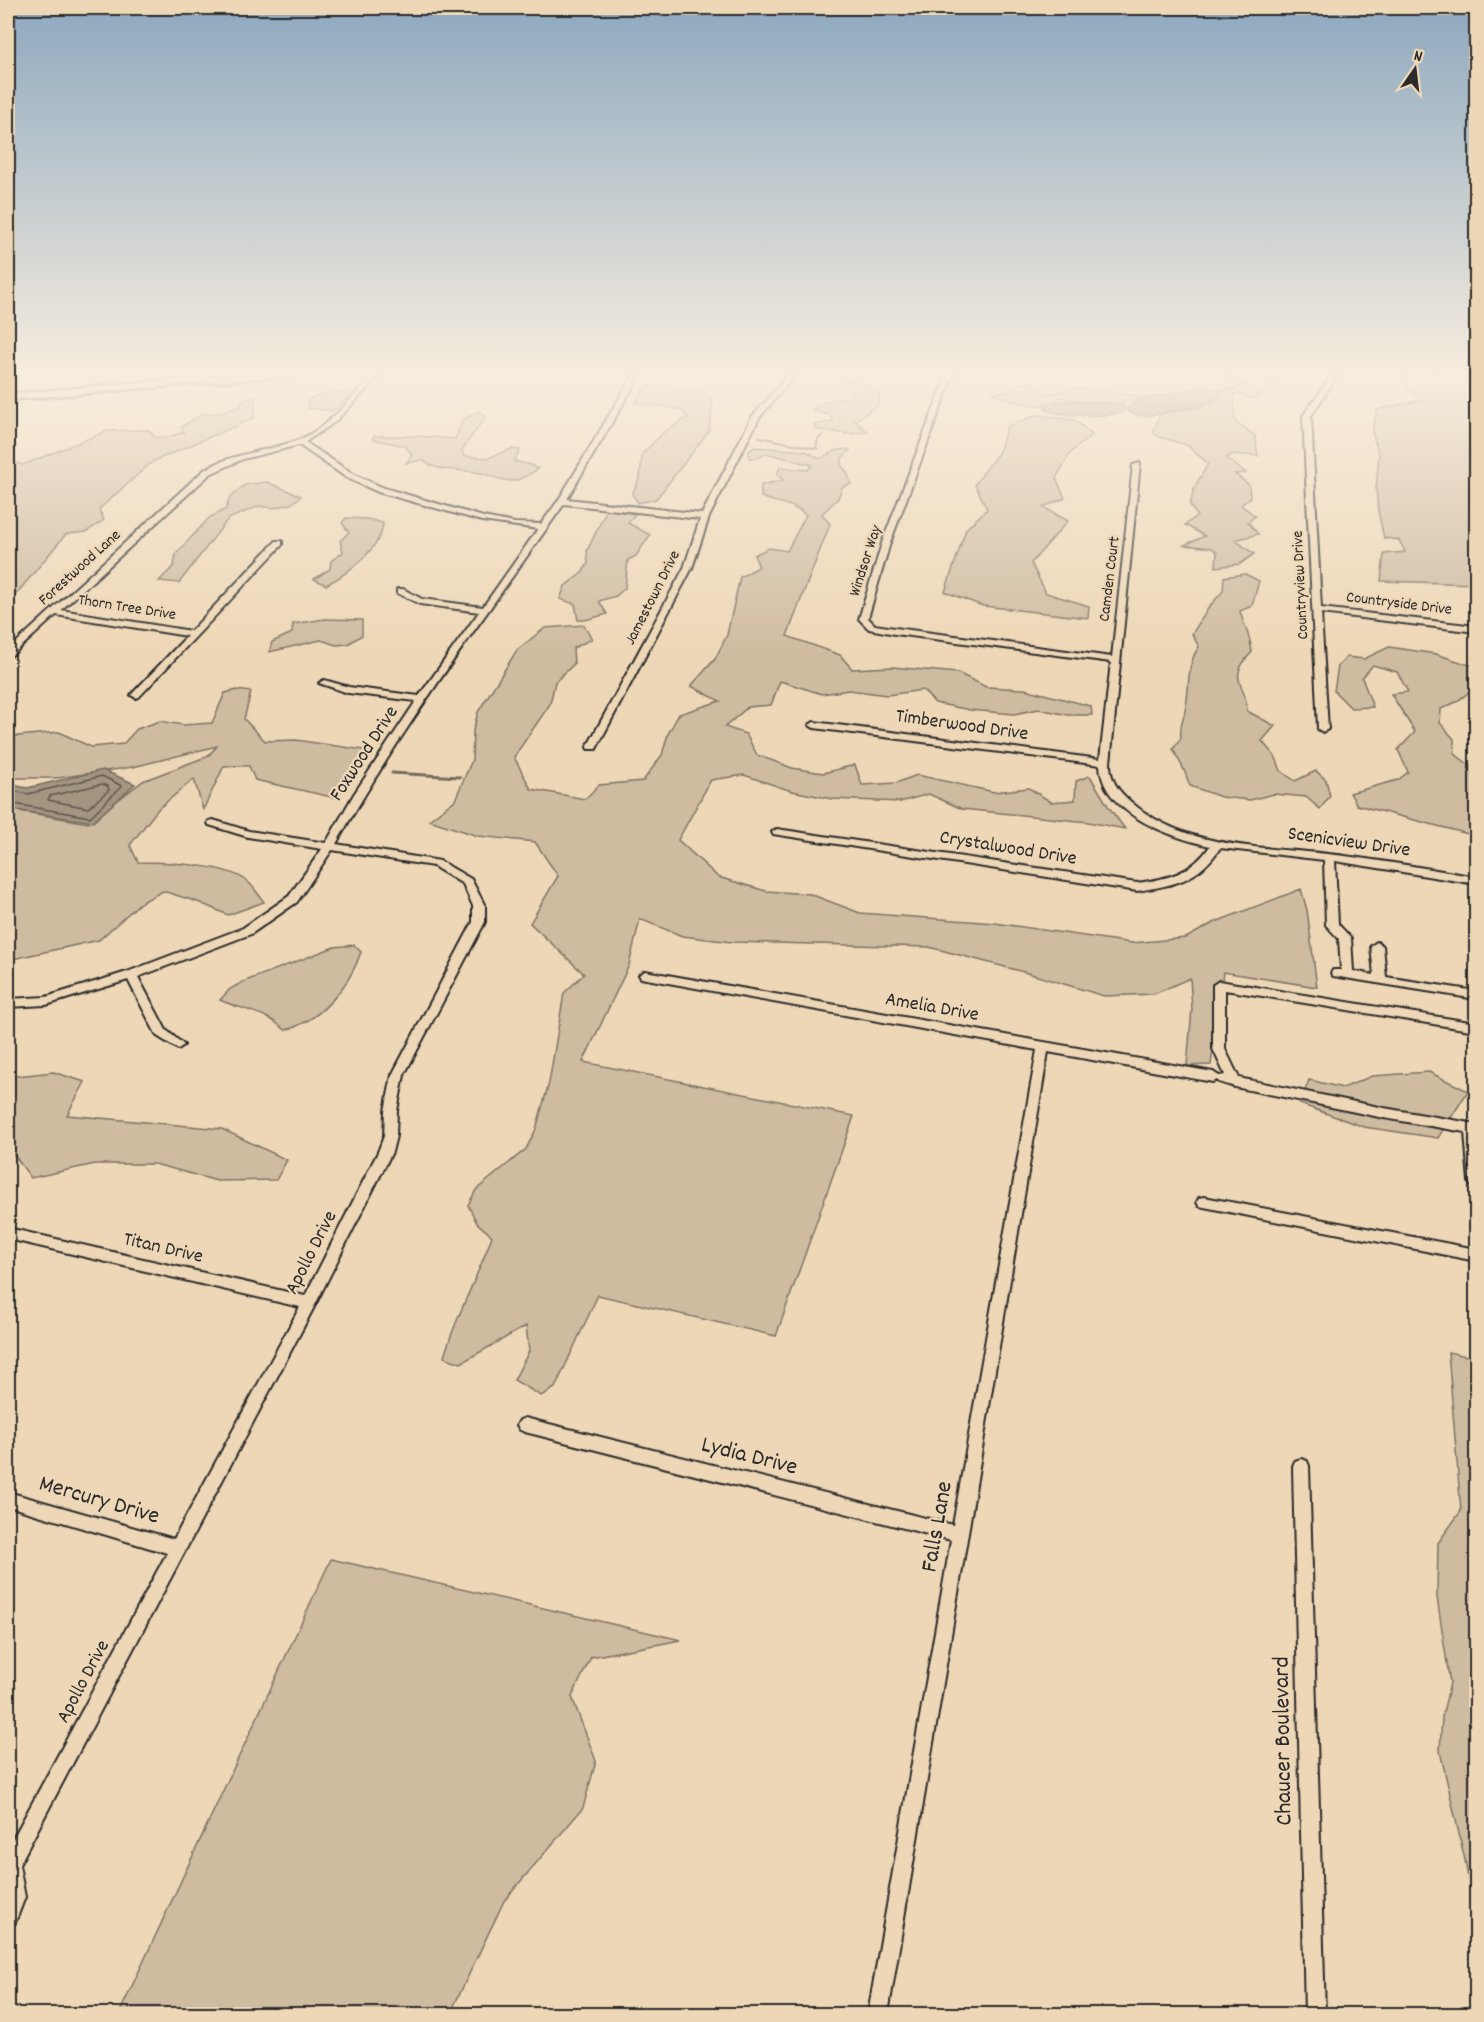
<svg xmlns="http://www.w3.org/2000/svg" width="1484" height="2022" font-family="Dekko,sans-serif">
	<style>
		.green { fill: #cfbba0; stroke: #7d7366; stroke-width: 1.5 }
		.water { fill: #a49581; stroke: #746b5f; stroke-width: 1.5 }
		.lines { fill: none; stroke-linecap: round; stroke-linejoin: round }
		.shore { stroke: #5b554d; stroke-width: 1.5 }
		.stream-far1 { stroke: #746b5f; stroke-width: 2 }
		.stream { stroke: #746b5f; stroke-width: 3 }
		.minor-casing { stroke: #2b2b2b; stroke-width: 4 }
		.tertiary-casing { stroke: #2b2b2b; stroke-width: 5 }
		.minor { fill: #eed7b6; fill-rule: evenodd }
		.tertiary { fill: #eed7b6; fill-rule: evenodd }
		.labels { text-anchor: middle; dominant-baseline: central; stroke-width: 4.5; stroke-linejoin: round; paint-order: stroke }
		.far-street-label { font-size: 16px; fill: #2b2b2b; stroke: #eed7b6 }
		.street-label { font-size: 20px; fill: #2b2b2b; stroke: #eed7b6 }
		.near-street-label { font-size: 24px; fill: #2b2b2b; stroke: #eed7b6 }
	</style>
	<rect width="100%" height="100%" fill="#eed7b6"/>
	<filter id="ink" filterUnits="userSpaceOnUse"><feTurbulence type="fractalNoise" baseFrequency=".0167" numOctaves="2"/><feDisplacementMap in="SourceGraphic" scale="12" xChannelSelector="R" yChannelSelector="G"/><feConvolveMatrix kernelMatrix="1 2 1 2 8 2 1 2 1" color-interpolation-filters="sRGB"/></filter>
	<g filter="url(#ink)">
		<path class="green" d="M1232 372H1272L1274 388 1251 399 1239 393 1234 394 1235 421 1255 436 1258 456 1234 454 1226 458 1246 473 1235 474 1249 485 1250 498 1241 505 1255 516 1248 522 1258 534 1235 540 1254 554 1240 564 1216 567 1217 552 1212 548 1184 545 1205 536 1185 525 1197 516 1190 505 1194 488 1208 464 1187 445 1159 437 1153 432 1160 414C1181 409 1218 410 1225 386L1220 383Z
			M1403 372H1476V584L1381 581 1384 554 1405 552 1399 540 1384 538 1378 511 1376 489 1379 455 1372 432 1377 410 1421 400 1402 383Z
			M857 379 880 394 878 405 855 421 868 432 847 434 815 429 814 425 833 421 830 415 812 411C825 399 836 398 853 397L852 390 844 382Z
			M1031 383 1048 394 1079 388 1146 397C1121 409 1087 404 1062 397 1041 414 1014 401 991 393L1012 391 1015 384Z
			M648 385 701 390 713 401 709 431 656 499 638 503 632 494 640 477 642 454 664 432 688 417 680 409 635 403Z
			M340 392 350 394 333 411 308 408V400L319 395Z
			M245 398H255L254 418 152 462 99 509 104 520 86 532 66 534 8 604V461L23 465 107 431 149 430 155 437 165 438 184 432 181 427 203 413C217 416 226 409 240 407Z
			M479 411 486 416 462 450 464 456 488 458 512 449 520 450 514 461 531 465 538 469C531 473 521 480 513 481 501 481 492 476 481 473 462 468 438 474 423 460L406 463 412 455 405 446 372 439 374 436H418L455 439 463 420Z
			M1036 415 1075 420 1092 435 1071 452 1056 478 1065 498 1043 507 1068 521 1031 563 1046 593 1089 606 1088 618 983 606 945 592 966 529 987 509 975 484 999 452 1007 427Z
			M755 447 806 451 820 459C829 454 839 447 850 450L842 458 841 465 847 472 851 484 842 487 838 498 822 514 830 524 787 636 840 655 852 669 892 667 958 673 986 687 1024 689 1091 706 1092 715H1068L1039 709 1014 714 970 710 935 703 923 690 887 695 849 690 822 694 780 681 771 705 748 707 725 727 746 734 757 755 792 768 823 773 855 765 862 785 896 783 917 775 994 792 1029 788 1051 802 1075 800 1076 781 1090 776 1108 806 1125 829 1088 822 962 809 929 794 900 802 832 799 792 791 744 775 711 780 678 840 718 877 766 891 810 894 860 913 995 923 1132 943 1186 938 1213 923 1301 889 1307 910 1317 987 1223 972 1211 1065 1187 1066 1192 1009 1190 978 1154 994 1104 996 1024 972 929 947 732 942 682 936 640 919 629 965 583 1062 854 1116 776 1336 598 1295 555 1388 541 1396 514 1380 529 1351 526 1326 461 1363 444 1357C456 1315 478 1277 492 1236L477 1223 468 1205 476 1190 526 1149 536 1129 549 1083 564 993 584 974 530 923 558 876 535 842 478 836 429 820 455 800 472 760 473 731 478 712 517 650 545 628 584 625 592 639 573 648 574 664 555 682 550 704 514 757 531 789 585 799 599 785 643 781 662 755 668 734 679 714 720 701 691 686 715 659 727 635 740 577 759 567 754 555 769 548 787 551 806 515C792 503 778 504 761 497V485L783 480 777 474 780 467 808 470 812 465 766 453 759 458H749V451Z
			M267 482 301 496 291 504 273 508 259 506 228 519 179 583 159 581 174 566 176 554 209 518 226 509 230 497 245 485Z
			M607 509 635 514 628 523 650 535 636 556 628 560 625 588 616 596 599 601 607 614 585 620H578L575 604 560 599 565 586 582 573 588 564 587 551Z
			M346 518 367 519 383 523C382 548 347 574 326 585L314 579 330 569 331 561 343 552 340 541 349 532 342 523Z
			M1245 574 1259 581 1252 606 1240 611C1244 627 1250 633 1252 652 1225 680 1247 683 1247 711L1275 726 1262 741 1276 758 1281 771 1295 781 1316 771 1326 780 1330 796 1320 809 1306 797 1274 794 1250 800 1221 797 1190 786 1184 770 1173 749 1181 738C1179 723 1184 720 1186 706 1190 686 1186 664 1199 647L1192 634 1209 607 1223 591 1224 577Z
			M325 619 362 620V635L348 644 336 645 321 640 269 652 272 642 292 633 293 624Z
			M1389 647 1436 654 1476 667V687L1456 702 1441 709 1440 723 1454 739 1455 754 1476 770V836L1357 805 1350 793 1398 780 1408 772 1398 750 1415 732 1391 694 1408 692 1397 672 1373 665 1362 678 1373 707 1351 708 1334 691 1338 666 1347 657 1364 659Z
			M237 690 251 692 244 719 265 741 296 740 371 751 336 798 255 780 249 766H224L203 810 194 779 158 809 130 845 138 862C164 862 231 864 249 883 255 888 259 896 264 902L228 915 198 902 163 891 140 903 99 940 8 960V809L88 823 143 781 208 756 217 746 133 767 57 778H8V737L59 732 91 747 123 744 137 729 160 721 183 725 212 723 225 693Z
			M354 945 361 952C350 985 320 1022 285 1030 265 1011 244 1011 220 1000L230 989 243 982 334 947Z
			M53 1072 85 1082 67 1115 222 1129 287 1160 276 1180 217 1181 155 1164H95L31 1178 8 1147V1077Z
			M1429 1072 1468 1091 1438 1138 1364 1127 1300 1104 1309 1080 1343 1088 1372 1076Z
			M1448 1352 1476 1358V1926L1465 1860 1440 1751 1442 1717 1450 1683 1437 1597 1438 1543 1461 1511Z
			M331 1559 681 1640 591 1657 572 1697 596 1761 583 1808 504 1901 450 2014H119Z"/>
		<path class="water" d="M1202 387 1223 390 1222 395 1211 403 1146 416 1137 415 1127 411V408L1139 400Z
			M1065 401 1099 402 1123 405 1125 410 1124 412C1101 417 1069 417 1046 410L1045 407 1049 403Z
			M103 770 135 784 93 822 8 809V784L27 788Z"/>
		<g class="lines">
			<path class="shore" d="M102 784 108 786 109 790 88 808 48 800 50 796Z
				M8 790 28 794 102 776 122 786 90 817 8 803"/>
			<path class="stream-far1" d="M1219 390H1231L1245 385
				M759 437 818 449
				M816 448 818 439 824 434"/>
			<path class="stream" d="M392 773 460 777"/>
			<defs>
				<path id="minor" d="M376 372H383L335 422 305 442 353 474 384 488 483 517 515 523 541 524 558 501 635 372H642L567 499 702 514 752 417 791 372H798L759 418 709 517 692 568 596 749H588L587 747 684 568 700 519 564 504C486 615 403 725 336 844L440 861 471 879 485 906V922L404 1075 397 1111 396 1136 392 1152 314 1307 19 1865 25 1897 15 1923 8 1926V1848L167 1553 8 1506V1492L174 1539 300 1307 8 1239V1228L305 1296 378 1152 384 1136 385 1111 392 1075 473 922V906L463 884 433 866 332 850 297 902 251 934 138 977 166 1030 184 1045 178 1049 157 1036 128 980 46 1005 8 1007V999L46 997 127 972 243 928 289 896 322 849 248 837 209 825 208 823 209 821 213 820 249 831 326 843 354 794 416 701 348 693 319 683 324 680 349 687 419 696 479 612 420 604 397 593V589H403L422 599 483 607 538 529 482 521 378 492 347 478 299 445 243 459 210 474 61 610 191 631 276 541H282V545L139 697 136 698 131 695 187 636 56 615 11 656 8 657V650L204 470C233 453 265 452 296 441 329 429 352 396 376 372Z
					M948 372H954L890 543 868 618 875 625 895 628 1112 657 1133 465 1140 463 1110 763C1110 780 1118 791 1131 802 1188 852 1273 846 1345 856 1389 862 1433 869 1476 877V884L1335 861 1338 924 1351 938 1353 971 1374 975 1371 946 1377 942 1383 946 1386 977 1476 991V999L1333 976 1331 973 1333 970H1341L1339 939 1326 925 1324 860 1220 848C1198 881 1174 885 1137 891L773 834 772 832 777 829 1137 883C1168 879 1192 873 1210 846 1171 837 1102 814 1100 765L814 728 809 725 814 722 1100 759 1111 662 895 634 869 629 859 619 882 543Z
					M1334 374 1337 376 1311 416 1321 608 1476 626V632L1321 613 1328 729 1323 732 1318 729 1303 416 1332 375Z
					M645 971 1213 1072 1219 1076 1225 1075 1213 1049V985L1219 981 1476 1023V1031L1225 990V1049L1239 1078 1384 1108 1476 1124V1187L1471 1186 1469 1182 1465 1132 1384 1118 1235 1087 1219 1082 1217 1080 1213 1082 1048 1052 888 2014H868L951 1540 525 1432 520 1430 517 1425 520 1420 525 1418 953 1525 1037 1050 641 978 639 975Z
					M1204 1197 1476 1249V1261L1204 1207 1199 1206 1197 1202 1199 1198Z
					M1301 1459 1307 1461 1309 1466 1325 2014H1305L1293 1466 1295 1461Z"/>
				<path id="tertiary" d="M261 372H300L295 375 8 400V394Z"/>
			</defs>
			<use href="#minor" class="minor-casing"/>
			<use href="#tertiary" class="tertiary-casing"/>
			<use href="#minor" class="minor"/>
			<use href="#tertiary" class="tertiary"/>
		</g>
	</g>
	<linearGradient id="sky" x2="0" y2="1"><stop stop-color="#8da8bf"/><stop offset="0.57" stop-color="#f7edde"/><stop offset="1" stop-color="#f7edde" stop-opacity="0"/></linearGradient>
	<rect width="1484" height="655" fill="url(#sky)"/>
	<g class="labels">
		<g class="far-street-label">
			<text transform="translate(866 561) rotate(-72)">Windsor Way</text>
			<text transform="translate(80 568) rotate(-42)">Forestwood Lane</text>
			<text transform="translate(1110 579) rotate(-83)">Camden Court</text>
			<text transform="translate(1301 585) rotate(-93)">Countryview Drive</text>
			<text transform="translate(653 598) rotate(-63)">Jamestown Drive</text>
			<text transform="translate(1399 604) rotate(7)">Countryside Drive</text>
			<text transform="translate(127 608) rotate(9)">Thorn Tree Drive</text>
		</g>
		<g class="street-label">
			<text transform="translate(962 726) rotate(8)">Timberwood Drive</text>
			<text transform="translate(365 754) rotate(-57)">Foxwood Drive</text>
			<text transform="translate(1349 843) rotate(8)">Scenicview Drive</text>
			<text transform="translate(1008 849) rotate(9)">Crystalwood Drive</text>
			<text transform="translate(932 1008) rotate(10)">Amelia Drive</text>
			<text transform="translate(163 1249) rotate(13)">Titan Drive</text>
			<text transform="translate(312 1253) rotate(-63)">Apollo Drive</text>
			<text transform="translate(84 1682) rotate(-62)">Apollo Drive</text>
		</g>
		<g class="near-street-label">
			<text transform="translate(749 1457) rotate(14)">Lydia Drive</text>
			<text transform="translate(99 1501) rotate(16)">Mercury Drive</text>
			<text transform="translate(938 1527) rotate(-80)">Falls Lane</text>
			<text transform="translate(1284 1741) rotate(-91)">Chaucer Boulevard</text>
		</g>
	</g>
	<rect width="1484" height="2022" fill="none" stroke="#eed7b6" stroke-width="30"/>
	<rect x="15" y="15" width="1454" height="1992" fill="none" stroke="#2b2b2b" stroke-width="2" filter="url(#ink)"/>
	<g transform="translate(1415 69) rotate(14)" stroke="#eed7b6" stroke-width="4.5" paint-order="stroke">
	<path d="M0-4.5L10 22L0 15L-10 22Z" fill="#2b2b2b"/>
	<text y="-9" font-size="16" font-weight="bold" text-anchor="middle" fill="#2b2b2b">N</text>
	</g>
</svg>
